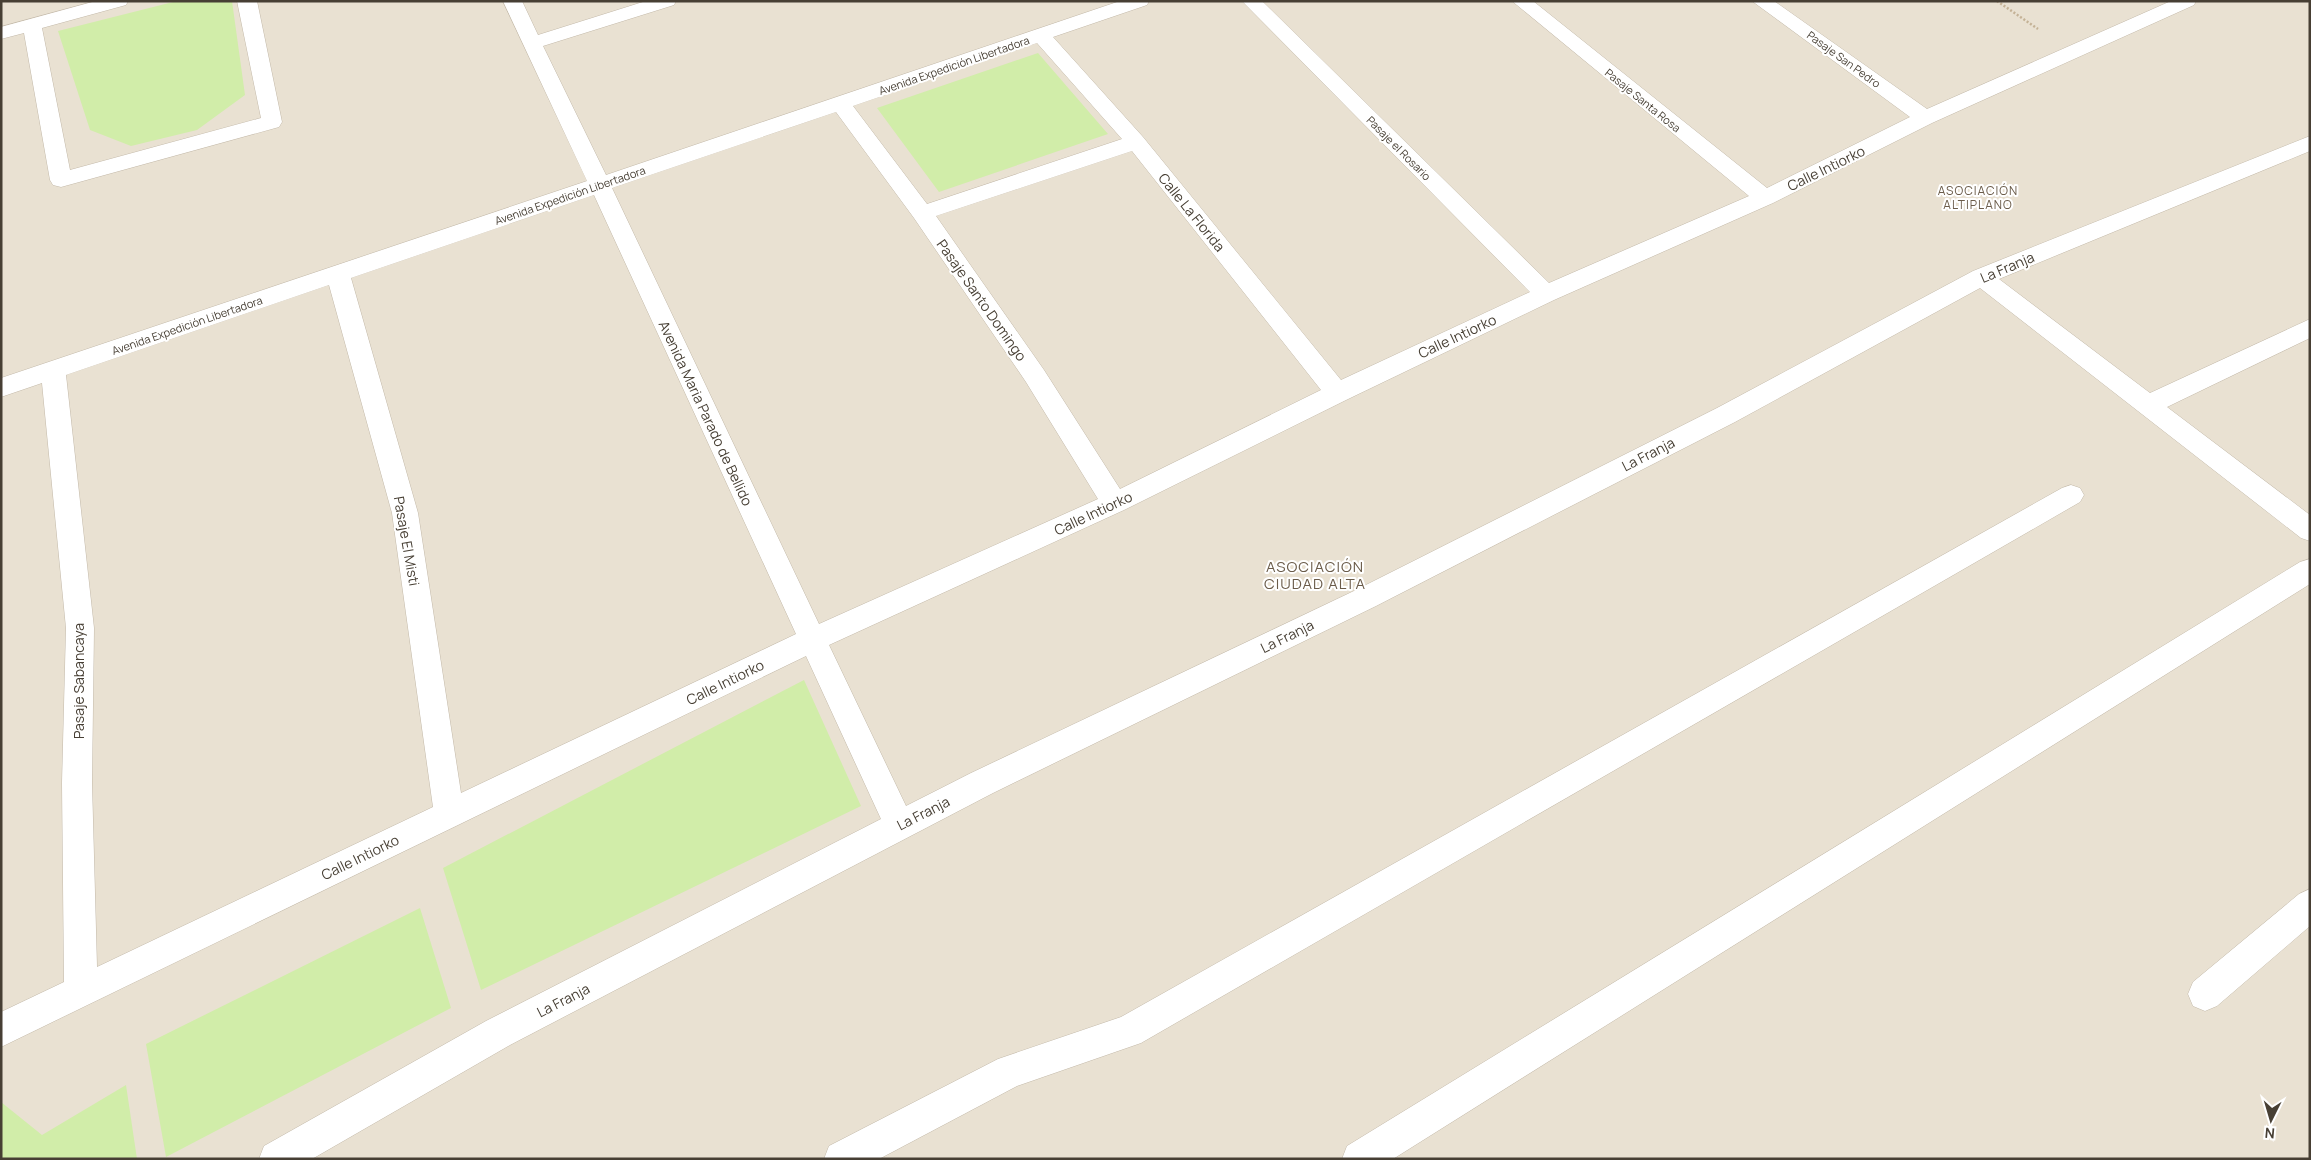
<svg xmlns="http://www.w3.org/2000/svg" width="2311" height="1160" font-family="Manrope,sans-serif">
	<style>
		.residential { fill: #e9e1d2 }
		.green { fill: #d1eda9 }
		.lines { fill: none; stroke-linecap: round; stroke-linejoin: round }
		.street-casing { stroke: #c3b9a9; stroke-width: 1 }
		.path { stroke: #c4b296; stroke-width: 2.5; stroke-dasharray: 2 2; stroke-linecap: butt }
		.street { fill: #fff; fill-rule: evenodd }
		.labels { text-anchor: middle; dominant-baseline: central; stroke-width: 4; stroke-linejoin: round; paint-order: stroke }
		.far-street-label { font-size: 11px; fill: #473f34; stroke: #fff }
		.far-neighbourhood-label { font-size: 12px; letter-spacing: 1px; fill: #6b5c4a; stroke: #fff }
		.street-label { font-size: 14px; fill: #473f34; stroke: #fff }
		.neighbourhood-label { font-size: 15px; letter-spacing: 1px; fill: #6b5c4a; stroke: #fff }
	</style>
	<rect width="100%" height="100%" fill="#f4efe5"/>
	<path class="residential" d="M1 1H2310V1159H1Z"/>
	<path class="green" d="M177 1H232L245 95 197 130 131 146 90 130 58 31Z
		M1038 53 1108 134 939 192 877 108Z
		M804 680 861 806 481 990 443 868Z
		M420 908 451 1008 166 1157 146 1044Z
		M126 1085 137 1159H1V1102L42 1135Z"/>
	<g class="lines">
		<defs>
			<path id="street" d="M96 1H128L126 5 42 28 70 170 261 118 237 1H257L282 122 279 127 61 187 53 185 50 180 24 33 1 39V27Z
				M503 1H522L538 35 646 1H676L674 5 543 46 606 175 1120 1H1149L1147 5 1053 37 1143 137 1341 380 1530 292 1242 1H1262L1549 283 1749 196 1512 1H1533L1767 188 1910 117 1752 1H1774L1927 109 2171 1H2196L2194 5 1932 123 1773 203 1554 300 1346 400 1124 510 829 645 906 806 971 773 1356 590 1717 408 1973 271 2310 136V151L1999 279 2150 393 2310 319V338L2167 407 2310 515V541L2301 538 1980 288 1735 422 1376 606 993 793 510 1045 312 1159H259L264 1146 486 1021 881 819 806 656 1 1047V1012L64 982 62 783 66 628 42 383 1 397V378L587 181ZM1037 43 1122 139 927 204 853 106ZM836 112 914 218 1026 382 1098 499 819 624 612 188ZM1132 151 1321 390 1120 489 1044 370 936 216ZM594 195 796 634 461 793 418 513 351 278ZM329 285 392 513 433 807 97 967 92 783 94 628 66 375Z
				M2071 485 2080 488 2084 495 2080 502 1141 1043 1017 1086 879 1159H824L829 1146 998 1059 1121 1017 2062 488Z
				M2310 559V584L1393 1159H1342L1347 1146 2300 562Z
				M2310 889V926L2217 1006 2205 1011 2193 1006 2188 994 2193 982 2299 894Z"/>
		</defs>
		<use href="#street" class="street-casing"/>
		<path class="path" d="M1997 1 2038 29"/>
		<use href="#street" class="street"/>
	</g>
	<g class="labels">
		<g class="far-street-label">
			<text transform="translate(1844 59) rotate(36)">Pasaje San Pedro</text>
			<text transform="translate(954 65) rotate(-19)">Avenida Expedición Libertadora</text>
			<text transform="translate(1643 100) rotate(39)">Pasaje Santa Rosa</text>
			<text transform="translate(1399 148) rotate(45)">Pasaje el Rosario</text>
			<text transform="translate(570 195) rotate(-19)">Avenida Expedición Libertadora</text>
			<text transform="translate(187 325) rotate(-19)">Avenida Expedición Libertadora</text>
		</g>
		<g class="far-neighbourhood-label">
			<text x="1978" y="190">ASOCIACIÓN<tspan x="1978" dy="14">ALTIPLANO</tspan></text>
		</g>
		<g class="street-label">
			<text transform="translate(1826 168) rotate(-26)">Calle Intiorko</text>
			<text transform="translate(1192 212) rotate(51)">Calle La Florida</text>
			<text transform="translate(2007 267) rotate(-23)">La Franja</text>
			<text transform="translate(982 300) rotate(55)">Pasaje Santo Domingo</text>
			<text transform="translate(1457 336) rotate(-25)">Calle Intiorko</text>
			<text transform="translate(706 413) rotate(65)">Avenida Maria Parado de Bellido</text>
			<text transform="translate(1648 454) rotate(-27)">La Franja</text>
			<text transform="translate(1093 513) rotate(-25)">Calle Intiorko</text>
			<text transform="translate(407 541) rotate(80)">Pasaje El Misti</text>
			<text transform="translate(1287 636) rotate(-26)">La Franja</text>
			<text transform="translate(78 681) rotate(-90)">Pasaje Sabancaya</text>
			<text transform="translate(725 682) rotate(-26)">Calle Intiorko</text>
			<text transform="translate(923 813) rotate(-27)">La Franja</text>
			<text transform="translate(360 857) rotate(-26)">Calle Intiorko</text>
			<text transform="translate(563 1000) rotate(-27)">La Franja</text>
		</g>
		<g class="neighbourhood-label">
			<text x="1315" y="566">ASOCIACIÓN<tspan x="1315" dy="17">CIUDAD ALTA</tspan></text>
		</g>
	</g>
	<rect width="2311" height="1160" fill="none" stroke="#473f34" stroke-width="5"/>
	<g transform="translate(2271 1120) rotate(185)" stroke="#ffffff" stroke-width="4" paint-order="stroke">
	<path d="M0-4L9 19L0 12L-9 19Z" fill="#473f34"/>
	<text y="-8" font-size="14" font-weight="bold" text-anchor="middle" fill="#473f34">N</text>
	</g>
</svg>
